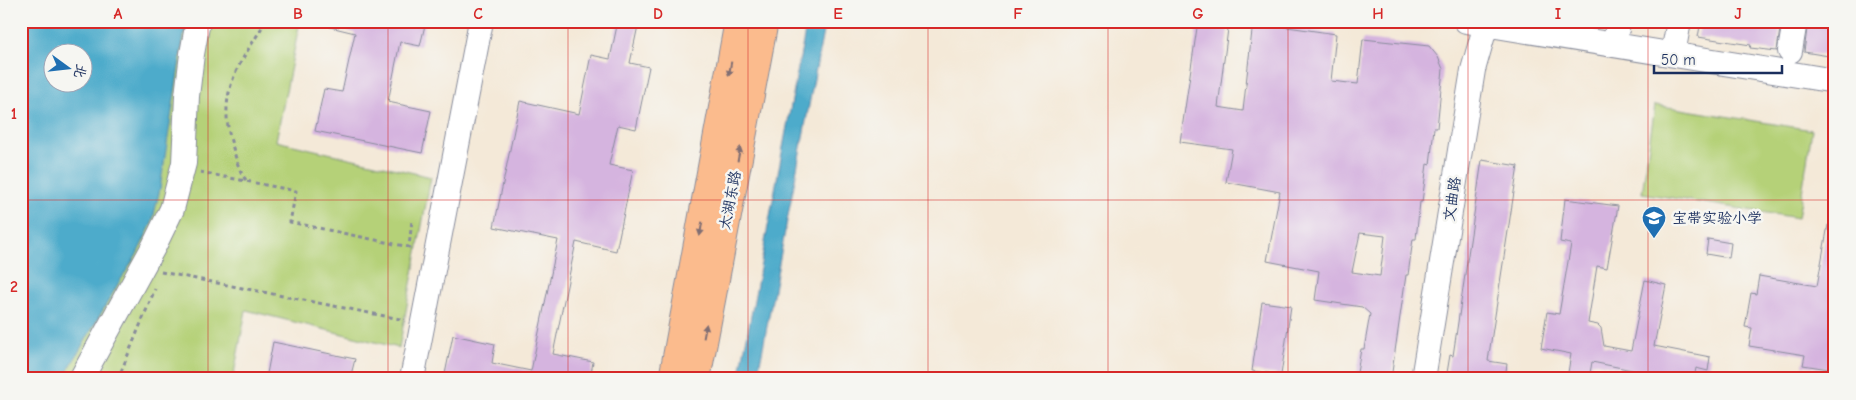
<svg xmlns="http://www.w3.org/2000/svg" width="1856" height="400" font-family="'Comic Neue','LXGW WenKai TC',sans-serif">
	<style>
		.green { fill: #b5d178; stroke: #68806b; fill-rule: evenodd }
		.water { fill: #4dabcb; stroke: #346d94; fill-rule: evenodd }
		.building { fill: #d5b4df; fill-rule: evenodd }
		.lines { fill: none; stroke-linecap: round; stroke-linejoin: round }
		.minor-casing { stroke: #888c9b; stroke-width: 26 }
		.major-casing { stroke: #888c9b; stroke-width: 30 }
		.path { stroke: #888c9b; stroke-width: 3; stroke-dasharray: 4 4; stroke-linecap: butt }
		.minor { stroke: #fff; stroke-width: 24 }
		.major { stroke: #fbbb8d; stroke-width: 28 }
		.oneway { fill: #806e73 }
		.grid { fill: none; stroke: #d62828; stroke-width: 1; stroke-opacity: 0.55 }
		.labels { text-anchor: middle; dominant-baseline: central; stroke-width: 5; stroke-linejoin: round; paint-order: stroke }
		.street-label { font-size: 15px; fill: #1b2f5e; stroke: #f6f6f2 }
		.poi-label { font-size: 15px; fill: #1b2f5e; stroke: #f6f6f2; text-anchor: start }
		.neatline { fill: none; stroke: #d62828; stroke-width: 2 }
		.grid-label { font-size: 16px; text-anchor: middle; font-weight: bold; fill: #d62828 }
	</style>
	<rect width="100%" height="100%" fill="#f6f6f2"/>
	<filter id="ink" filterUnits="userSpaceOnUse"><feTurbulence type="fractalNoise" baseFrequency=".02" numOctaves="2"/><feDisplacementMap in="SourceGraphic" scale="10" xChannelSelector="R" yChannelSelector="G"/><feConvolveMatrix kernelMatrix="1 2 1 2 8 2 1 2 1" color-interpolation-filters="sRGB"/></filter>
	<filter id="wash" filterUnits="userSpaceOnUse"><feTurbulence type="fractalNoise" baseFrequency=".0096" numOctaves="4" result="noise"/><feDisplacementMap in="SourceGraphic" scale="20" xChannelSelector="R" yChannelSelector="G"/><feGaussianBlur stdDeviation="1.12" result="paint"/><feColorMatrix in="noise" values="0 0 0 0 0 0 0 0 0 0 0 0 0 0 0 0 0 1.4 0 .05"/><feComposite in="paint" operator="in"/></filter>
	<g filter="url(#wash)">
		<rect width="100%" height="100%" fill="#f4e9d8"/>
		<path class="green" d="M21 21H300L276 141 431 177 399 348 246 310 233 379H21ZM52 52H82V82H52Z
			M1655 105 1812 130 1798 218 1642 193Z"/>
		<path class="water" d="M21 21H186L160 189 152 223 136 256 118 284 63 379H21ZM52 52H82V82H52Z
			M807 21H825L757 379H739Z"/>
		<g id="blocks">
			<path class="building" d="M331 21H426L420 46 400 42 388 102 431 111 422 153 315 131 324 89 342 92 355 33 330 27Z
				M618 21H639L630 63 649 67 636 129 618 125 609 165 633 170 616 251 576 242 553 354 593 362 590 379H444L453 335 495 344 492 363 531 371 558 240 494 227 520 101 579 114 591 55 610 59Z
				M1198 21H1229L1218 107 1243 111 1253 22 1336 34 1331 81 1358 84 1363 39 1429 46 1438 57 1443 69 1437 128H1434L1430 165 1427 164 1422 202H1420L1416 239H1413L1408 275H1406L1391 379H1356L1361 349H1364L1370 314 1362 307 1315 300 1319 271 1267 261 1280 192 1226 182 1232 149 1180 142ZM1360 233 1385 236 1380 276 1352 272Z
				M1701 21H1781L1777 51 1750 48 1751 45 1698 37Z
				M1808 21 1835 23V57L1804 52Z
				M1482 160 1518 166 1488 361 1507 364 1505 379H1446L1450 355 1453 356Z
				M1565 199 1618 206 1607 268 1597 266 1588 323 1598 325 1601 328 1604 346 1631 351 1645 280 1666 285 1654 346 1710 357 1708 371 1696 368 1694 379H1661L1662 376 1592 362 1589 379H1567L1571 354 1541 348 1547 312 1559 314 1571 244 1560 242Z
				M1828 225H1835V370L1803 365 1805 355 1749 346 1752 328 1745 327 1751 293 1756 294 1759 276 1817 286Z
				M1708 239 1731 243 1729 258 1706 254Z
				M1262 302 1291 306 1281 375 1252 371Z
				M273 342 355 359 350 379H266Z"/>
		</g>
	</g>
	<g filter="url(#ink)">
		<use href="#blocks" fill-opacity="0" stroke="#888c9b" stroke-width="1"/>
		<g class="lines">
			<defs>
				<path id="minor" d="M1466 21 1835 81
					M1615 45 1618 21
					M1790 51 1795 21
					M1673 54 1679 21
					M81 379 154 246 172 209 184 163 187 96 192 54 198 21
					M412 379 481 21
					M1423 379 1473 70 1487 21"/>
				<path id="major" d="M673 379 739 21
					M696 379 764 21"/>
			</defs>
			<use href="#minor" class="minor-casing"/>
			<use href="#major" class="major-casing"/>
			<path class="path" d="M200 172 296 191 290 222 409 247 412 220
				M246 180C239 171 236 159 233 148 223 116 225 91 241 62 248 48 258 36 265 21
				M161 272 405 320
				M118 379 155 289"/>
			<use href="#minor" class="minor"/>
			<use href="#major" class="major"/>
		</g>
		<defs><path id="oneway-solid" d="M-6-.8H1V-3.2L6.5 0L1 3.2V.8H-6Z" transform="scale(1.25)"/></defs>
		<g class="oneway">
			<use href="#oneway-solid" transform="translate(730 69) rotate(100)"/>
			<use href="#oneway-solid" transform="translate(739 154) rotate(-79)"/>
			<use href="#oneway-solid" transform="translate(701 229) rotate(100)"/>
			<use href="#oneway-solid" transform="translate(705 331) rotate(-79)"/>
		</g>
	</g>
	<path class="grid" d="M208 21V379M388 21V379M568 21V379M748 21V379M928 21V379M1108 21V379M1288 21V379M1468 21V379M1648 21V379M21 200H1835"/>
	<defs>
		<symbol id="school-pin" viewBox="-11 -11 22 30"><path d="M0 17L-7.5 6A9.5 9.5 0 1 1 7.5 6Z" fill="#1f6fb2" stroke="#f6f6f2"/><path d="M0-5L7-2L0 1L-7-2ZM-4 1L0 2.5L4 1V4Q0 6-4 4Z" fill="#fff"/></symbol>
	</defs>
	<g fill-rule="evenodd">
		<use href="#school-pin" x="1640" y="204" width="28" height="38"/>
	</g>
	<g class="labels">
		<g class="street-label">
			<text transform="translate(1452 199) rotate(-81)">文曲路</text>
			<text transform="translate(730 200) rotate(-79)">太湖东路</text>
		</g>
		<g class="poi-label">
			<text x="1672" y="218">宝带实验小学</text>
		</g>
	</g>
	<rect width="1856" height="400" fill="none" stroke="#f6f6f2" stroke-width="55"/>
	<g transform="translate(68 68) rotate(105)"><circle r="24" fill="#f6f6f2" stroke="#9ea6b7"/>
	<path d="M0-4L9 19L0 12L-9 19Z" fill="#1f6fb2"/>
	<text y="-8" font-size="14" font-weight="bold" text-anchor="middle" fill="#1b2f5e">北</text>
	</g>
	<path d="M1654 65v8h128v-8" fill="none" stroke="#1b2f5e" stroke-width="2.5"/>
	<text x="1661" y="65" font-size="15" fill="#1b2f5e" stroke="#f6f6f2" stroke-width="4" paint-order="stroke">50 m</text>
	<rect x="28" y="28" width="1800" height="344" class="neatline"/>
	<g class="grid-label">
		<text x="118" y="19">A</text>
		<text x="298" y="19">B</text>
		<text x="478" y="19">C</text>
		<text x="658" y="19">D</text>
		<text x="838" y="19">E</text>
		<text x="1018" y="19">F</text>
		<text x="1198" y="19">G</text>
		<text x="1378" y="19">H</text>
		<text x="1558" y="19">I</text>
		<text x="1738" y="19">J</text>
		<text x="14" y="119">1</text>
		<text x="14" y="292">2</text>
	</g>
</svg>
